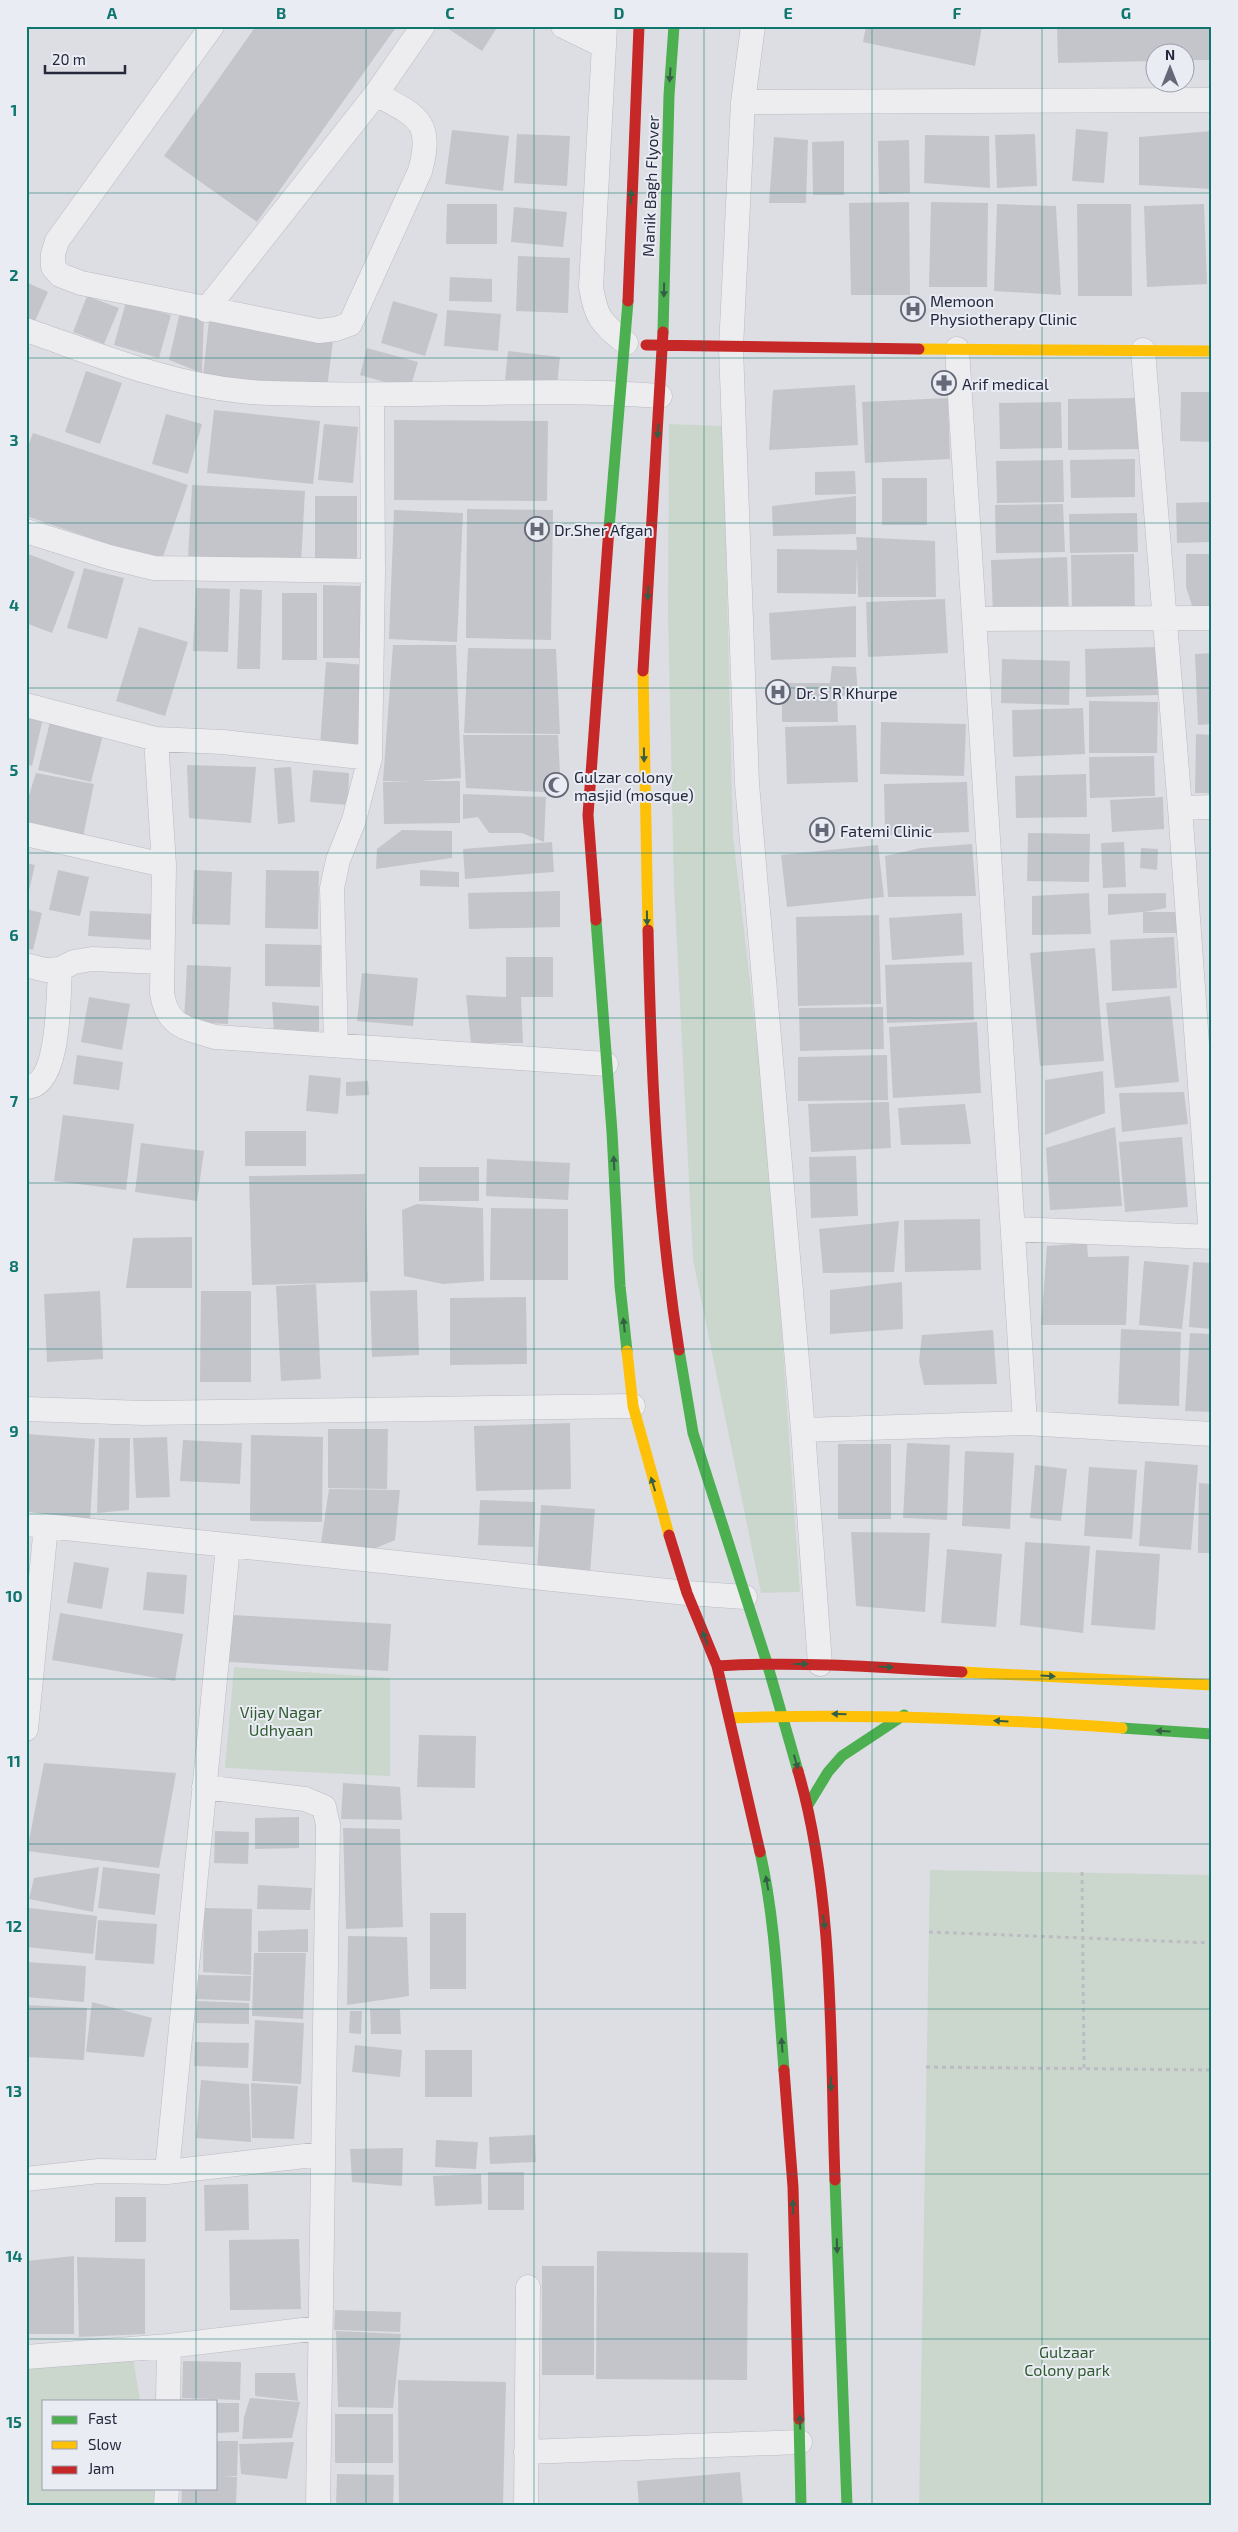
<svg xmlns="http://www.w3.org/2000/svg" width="1238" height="2532" font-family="'Exo 2',sans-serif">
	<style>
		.green { fill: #cbd7cd }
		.building { fill: #c4c5cb }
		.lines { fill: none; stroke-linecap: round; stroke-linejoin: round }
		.street-casing { stroke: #babbc1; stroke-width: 25 }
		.path { stroke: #bcbdc4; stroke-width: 3; stroke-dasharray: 4 4; stroke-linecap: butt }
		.street { stroke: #ededf0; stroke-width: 24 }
		.fast { stroke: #4caf50; stroke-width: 11 }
		.slow { stroke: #ffc107; stroke-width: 11 }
		.jam { stroke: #c62828; stroke-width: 11 }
		.rail { stroke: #c6c7cb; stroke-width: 4; stroke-dasharray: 2.5 5; stroke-linecap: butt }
		.oneway { fill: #345e45 }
		.grid { fill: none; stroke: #0f766e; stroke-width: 1; stroke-opacity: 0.55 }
		.labels { text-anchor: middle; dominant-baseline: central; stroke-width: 4; stroke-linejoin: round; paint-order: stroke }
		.street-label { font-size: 16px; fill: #24283d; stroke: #eaecf4 }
		.poi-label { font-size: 16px; fill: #24283d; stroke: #eaecf4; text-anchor: start }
		.park-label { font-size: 16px; fill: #305a30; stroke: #eaecf4 }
		.neatline { fill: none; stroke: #0f766e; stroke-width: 2 }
		.grid-label { font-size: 16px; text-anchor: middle; font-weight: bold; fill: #0f766e }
	</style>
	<rect width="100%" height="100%" fill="#dddee3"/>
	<path class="green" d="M669 424 723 426 733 836 768 1136 800 1592 761 1593 693 1260 674 886 668 615Z
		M234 1667 390 1678V1776L225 1768Z
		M930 1870 1212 1875V2506H919Z
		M132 2351 140 2401H44V2488H156L159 2506H26V2370Z"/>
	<path class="building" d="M256 26H397L257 222 164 156Z
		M444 26H498L482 51Z
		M866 26H982L975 66 863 42Z
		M1057 26H1212V60H1186V52H1156V61L1058 63Z
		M1076 129 1108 132 1104 183 1072 181Z
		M452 130 509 136 503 191 445 184Z
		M1212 131V189L1139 185V137Z
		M517 134 570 136 567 186 514 183Z
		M1035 134 1037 186 997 188 995 135Z
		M925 135 989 136 990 188 924 183Z
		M774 137 808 140 806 203H769Z
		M909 140 910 193 879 194 878 141Z
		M844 141V195H813L812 142Z
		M909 202 910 295H851L849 203Z
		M931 202 988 203 987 287H929Z
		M447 204H497V244H446Z
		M997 204 1056 206 1061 295 994 291Z
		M1077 204H1131L1132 296H1078Z
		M1204 204 1207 284 1147 287 1144 206Z
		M514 207 567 212 563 247 511 242Z
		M518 256 570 258 568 313 516 311Z
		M450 277 492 279V302L449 301Z
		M26 282 48 292 31 330 26 328Z
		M87 296 119 308 104 344 73 332Z
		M393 301 438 314 425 356 381 343Z
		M126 302 171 315 159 358 114 345Z
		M447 310 501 314 498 351 444 346Z
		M179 316H204L202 373 169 360Z
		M209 320 333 341 327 388 203 375Z
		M367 348 418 362 410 389 360 375Z
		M508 351 560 357 557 385 505 380Z
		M86 371 122 383 100 444 65 432Z
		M855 385 858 445 769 450 773 390Z
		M1181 392H1212V442L1180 441Z
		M948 398 950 459 865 463 862 402Z
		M1141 398V449L1068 450V399Z
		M1061 402 1062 448 1000 449 999 403Z
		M214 410 320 421 313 484 207 473Z
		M166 414 202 424 188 474 152 464Z
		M394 420 548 421 547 501 394 500Z
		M324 424 358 427 353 483 318 480Z
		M33 433 188 485 161 562 26 516V452Z
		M1135 459V497L1071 498 1070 460Z
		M1063 460 1064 502 997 503 996 461Z
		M855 471 856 494 815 495V472Z
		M882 478H927V525H882Z
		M192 485 305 491 301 563 188 557Z
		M315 496H357V561H315Z
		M856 496V534L773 536 772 506Z
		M1212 502V542L1177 543 1176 503Z
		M1063 504 1065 552 996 553 995 505Z
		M467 509 553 510 551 640 466 638Z
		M394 510 463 513 457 642 389 639Z
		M1137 513 1138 552 1070 553 1069 514Z
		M856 537 935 541 936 597H858L857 555 856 594 777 593V549L857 550Z
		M26 553 75 572 52 633 26 623Z
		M1134 554 1135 614 1072 615 1071 555Z
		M1186 554H1212V610L1194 612 1186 587Z
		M1067 557 1069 615 993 618 991 560Z
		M84 568 124 578 107 639 67 628Z
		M323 585 362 586 361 658H323Z
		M196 588 230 589 228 652 193 651Z
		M240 589 262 590 260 669H237Z
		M282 593H317V660H282Z
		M945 599 948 653 868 657 866 602Z
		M856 606V657L771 660 769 613Z
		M139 627 188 642 165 716 116 701Z
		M393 645H456L461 778 420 781H460V823L384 824 383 782H414L383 781Z
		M1156 647 1158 695 1086 697 1085 649Z
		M468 648 556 649 560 734 464 733Z
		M1212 653V724L1198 725 1195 654Z
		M1002 659 1070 661 1069 705 1001 703Z
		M326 662 367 665 361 749 320 746Z
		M832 666 856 667 858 695 837 696 838 722H782V683H830Z
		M1089 701 1158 702 1157 753H1089Z
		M1083 708 1085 754 1013 757 1012 710Z
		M26 710 44 714 32 766 26 764Z
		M51 718 104 731 91 782 38 770Z
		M881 722 966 724 964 776 880 774Z
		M856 725 858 782 787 784 785 727Z
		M1196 734 1212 735V793H1195Z
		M463 735H558L561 793 466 788Z
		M1154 756 1155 796 1090 798 1089 757Z
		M187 765 256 767 251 823 189 818Z
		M291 767 295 822 278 824 274 768Z
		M313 770 349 773 348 805 310 802Z
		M36 773 94 784 83 837 26 823V805Z
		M1086 774 1087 817 1016 818 1015 776Z
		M967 782 969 832 885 835 884 784Z
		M463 794 546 797 544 842 522 833H489L478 817 463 819Z
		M1163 797 1164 829 1112 832 1110 800Z
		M402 830 452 831V858L376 869 377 849Z
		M1028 833 1090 834 1089 882 1027 881Z
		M552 842 554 872 465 879 463 849Z
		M1124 842 1126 887 1103 888 1101 843Z
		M972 844 976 896 888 897 885 856 921 848Z
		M878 845 884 897 787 907 781 855Z
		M1141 848 1158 849 1157 870 1140 868Z
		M26 863 35 865 27 899H26Z
		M58 870 89 877 80 916 49 910Z
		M194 870 232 872 230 925 192 924Z
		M266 870 319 871 318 929 265 928Z
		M420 870 459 872V887L420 886Z
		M560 891V927L469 929 468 893Z
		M1089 893 1091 934 1032 935V896Z
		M1166 893V908L1144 912H1177V933H1143V912L1108 915V894Z
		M26 909 42 913 33 950 26 948Z
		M90 911 154 914 153 940 88 936Z
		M962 913 964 955 892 960 889 918Z
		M879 915 881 1004 798 1006 796 917Z
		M1174 937 1177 988 1112 991 1110 940Z
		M265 944 321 945 320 987 265 986Z
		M1095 948 1104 1061 1040 1066 1030 953Z
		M506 957H553V997H521L523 1043H471L466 995 506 997Z
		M972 962 974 1020 887 1023 885 965Z
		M187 965 231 967 228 1024 184 1022Z
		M362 973 418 978 413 1026 357 1021Z
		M1170 996 1179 1082 1115 1088 1106 1003Z
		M89 997 130 1004 122 1050 81 1042Z
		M272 1002 319 1006V1031L274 1034Z
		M883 1007 884 1049 800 1051 799 1008Z
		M977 1022 981 1093 893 1098 889 1027Z
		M77 1055 123 1062 119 1090 73 1084Z
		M887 1055 888 1100 798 1101V1057Z
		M1103 1071 1105 1113 1045 1135V1080Z
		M309 1075 341 1078 338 1114 306 1111Z
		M368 1081 369 1095 346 1096V1082Z
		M1184 1092 1188 1124 1122 1132 1119 1093Z
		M889 1102 891 1148 811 1152 808 1104Z
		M965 1104 971 1144 901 1145 898 1108Z
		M63 1115 134 1124 126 1190 54 1181Z
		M1115 1127 1122 1206 1050 1210 1046 1148Z
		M245 1131H306V1166H245Z
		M1182 1137 1188 1207 1125 1212 1119 1142Z
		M141 1143 204 1151 197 1201 135 1192Z
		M856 1156 858 1216 811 1218 809 1157Z
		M487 1159 570 1163 568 1200 486 1196Z
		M419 1167H479V1201H419Z
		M365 1174 368 1282 252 1285 249 1176Z
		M417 1204 483 1208 484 1281 443 1284 404 1276 402 1210Z
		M491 1208 568 1209V1280H490Z
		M980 1219 981 1270 905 1272 904 1220Z
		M899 1221 894 1272 823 1273 819 1229Z
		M192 1237V1288H126L133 1238Z
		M1087 1243 1088 1257 1129 1256 1126 1325H1041L1047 1246Z
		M1144 1261 1189 1265 1182 1329 1139 1325Z
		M1193 1262 1212 1263V1329L1189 1327Z
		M902 1282 903 1329 830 1334V1290Z
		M316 1284 321 1379 281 1381 276 1286Z
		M417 1290 419 1355 372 1357 370 1291Z
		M100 1291 103 1359 47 1362 44 1294Z
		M201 1291H251V1382H200Z
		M526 1297 527 1364 450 1365V1298Z
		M1121 1329 1181 1332 1179 1406 1118 1404Z
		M993 1330 997 1384 924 1385 919 1361 922 1335Z
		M1190 1333 1212 1334V1412L1185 1411Z
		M570 1423 571 1489 476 1491 474 1426Z
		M328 1429H388L387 1489 328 1488Z
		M26 1434 95 1439 90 1521 26 1517Z
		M251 1435 323 1437 322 1522 250 1521Z
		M167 1437 170 1497 136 1498 133 1438Z
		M99 1438H130L129 1510 97 1513Z
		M183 1440 242 1443 240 1484 180 1481Z
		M907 1443 950 1445 947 1520 903 1518Z
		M838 1444H891V1519H838Z
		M965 1451 1014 1453 1010 1529 962 1526Z
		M1145 1461 1198 1465 1191 1550 1139 1546Z
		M1035 1465 1067 1469 1061 1521 1030 1518Z
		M1089 1467 1137 1470 1132 1539 1084 1536Z
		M1199 1483 1212 1484V1553H1198Z
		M329 1489 400 1490 395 1540 371 1550H320Z
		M480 1500 535 1502 533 1547 478 1545Z
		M541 1505 595 1509 590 1573 537 1570Z
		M851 1532 930 1533 925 1612 856 1606Z
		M1025 1542 1090 1546 1083 1633 1020 1625Z
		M947 1549 1002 1554 996 1627 941 1623Z
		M1096 1550 1160 1554 1155 1630 1091 1625Z
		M74 1562 109 1568 102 1609 67 1603Z
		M147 1572 187 1575 184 1614 143 1610Z
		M60 1613 183 1634 175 1681 52 1660Z
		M232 1615 391 1624 388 1671 229 1662Z
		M419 1735 476 1736 475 1788 417 1787Z
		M44 1763 176 1773 159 1868 27 1851Z
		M343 1783 400 1787 402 1820 341 1819Z
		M299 1817V1848L255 1849V1818Z
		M343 1828 400 1829 403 1927 346 1929Z
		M215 1831 249 1832 248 1864 214 1863Z
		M99 1867 93 1912 29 1899 34 1878Z
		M103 1867 160 1874 155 1915 98 1908Z
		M258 1885 312 1888 310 1910 257 1909Z
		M29 1908 97 1916 93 1954 26 1947Z
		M204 1908 252 1909 251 1975 203 1972Z
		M430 1913H466V1989H430Z
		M98 1920 157 1924 154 1964 95 1960Z
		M308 1929V1952H258V1931Z
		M348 1936 407 1937 409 1996 347 2005Z
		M254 1953H306L303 2019 252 2016Z
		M26 1962 86 1966 84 2002 26 1997Z
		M197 1975 251 1976 250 2001 196 1999Z
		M197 2001 249 2003V2024L196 2023Z
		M92 2002 152 2018 144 2057 86 2052Z
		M26 2005 87 2008 84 2060 26 2057Z
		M370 2009H400L401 2034H371Z
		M350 2011H362L361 2034 349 2033Z
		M255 2020 304 2023 301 2084 252 2081Z
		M195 2042 249 2043 248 2068 194 2066Z
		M355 2045 402 2050 400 2077 352 2072Z
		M425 2050H472V2097H425Z
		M201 2080 249 2084 251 2142 196 2138Z
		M251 2083 298 2086 294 2139 252 2138Z
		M535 2135 536 2162 490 2164 489 2137Z
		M436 2140 478 2142 476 2169 435 2167Z
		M403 2148 402 2186 352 2182 350 2149Z
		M488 2172H524V2210H488Z
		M481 2174 482 2204 435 2206 433 2176Z
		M248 2184 249 2230 205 2231 204 2185Z
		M115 2197H146V2242H115Z
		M299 2239 301 2309 230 2310 229 2240Z
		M597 2251 748 2253 747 2380 596 2379Z
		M74 2256V2334H26V2261Z
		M77 2257 145 2259V2334L79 2337Z
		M542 2266H594V2375H542Z
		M335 2310 401 2312 400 2332 334 2330Z
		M336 2331 401 2334 393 2408 338 2407Z
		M183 2361 241 2362 240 2400 182 2398Z
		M255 2373H295L298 2401 255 2396Z
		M398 2380 506 2382 503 2506H399Z
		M250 2398 300 2402 292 2438 242 2439 244 2417Z
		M216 2403H239V2432L216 2433Z
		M335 2414H393V2463H335Z
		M216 2441H238L237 2476 223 2477H237L236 2506H181L182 2488H216Z
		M294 2442 287 2479 241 2474 239 2444Z
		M740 2472 743 2506H639L637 2481Z
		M337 2474 394 2475 393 2506H336Z"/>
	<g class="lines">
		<defs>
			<path id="street" d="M212 26 57 241 53 254V267L60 275 81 283 319 331 336 329 350 324 420 171C434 120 416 116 376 94
				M563 26 604 46
				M605 26 591 287C596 319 602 323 626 343
				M753 26 743 102 731 348 747 784 803 1430 820 1664
				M743 102 1212 100
				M206 310 376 94 423 26
				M26 330C96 354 167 384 241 391 265 394 291 393 316 394 431 397 546 387 660 396
				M957 349 1025 1423
				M1143 350 1180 808 1211 1237
				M26 531 109 557 154 568 373 571
				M975 619 1212 618
				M26 705 156 739 223 742 370 758
				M156 739 164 865 162 993C167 1027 186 1028 215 1037L606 1064
				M1180 808 1212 807
				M26 834 164 865
				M26 965 45 970 60 969 74 962 92 959 161 962
				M336 1045 332 888 338 860 354 820 370 758 373 571 372 395
				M26 1087C61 1087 58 994 60 969
				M1013 1229 1212 1237
				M26 1409 144 1413 633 1406
				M803 1430 1025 1423 1212 1434
				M26 1524 687 1593 745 1597
				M26 1729 46 1526
				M204 1787 305 1799 324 1807 328 1825 318 2506
				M167 2172 228 1546
				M26 2179 99 2171 167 2172 322 2154
				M26 2357 169 2346 319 2328
				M168 2401 169 2346
				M526 2452 800 2442
				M166 2506 167 2488
				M526 2506 528 2287"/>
		</defs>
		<use href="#street" class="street-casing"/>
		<path class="path" d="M1082 1872 1084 2069
			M929 1932 1212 1943
			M926 2067 1212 2070"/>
		<use href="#street" class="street"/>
		<path class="fast" d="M663 332 669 95 674 26
			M609 528 628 301
			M596 920 612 1132 620 1286 627 1351
			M679 1350 693 1433 767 1663 798 1771
			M1122 1728 1212 1734
			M808 1805 828 1772 842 1756 904 1715
			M760 1852C776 1923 778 1997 784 2070
			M835 2180 847 2506
			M799 2419 801 2506"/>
		<path class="slow" d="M919 349 1212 351
			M643 671 648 930
			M627 1351 633 1406 669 1535
			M962 1672 1212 1685
			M729 1718C860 1713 991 1719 1122 1728"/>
		<path class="jam" d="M628 301 639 26
			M646 345 919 349
			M643 671 663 332
			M596 920 588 815 609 528
			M648 930C651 1071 657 1211 679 1350
			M669 1535 687 1593 717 1666 760 1852
			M717 1666C799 1661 880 1667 962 1672
			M798 1771C835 1897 830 2049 835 2180
			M784 2070 793 2187 799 2419"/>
		<path class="rail" d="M26 33 31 26"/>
	</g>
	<defs><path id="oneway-solid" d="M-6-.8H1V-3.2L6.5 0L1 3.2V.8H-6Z" transform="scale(1.25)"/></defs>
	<g class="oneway">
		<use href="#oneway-solid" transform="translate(670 75) rotate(94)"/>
		<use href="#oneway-solid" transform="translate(631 197) rotate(-87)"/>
		<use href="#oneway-solid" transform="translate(664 290) rotate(91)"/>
		<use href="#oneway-solid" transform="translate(658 431) rotate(94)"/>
		<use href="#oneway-solid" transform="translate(648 593) rotate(94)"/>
		<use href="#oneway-solid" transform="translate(644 755) rotate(89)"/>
		<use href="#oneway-solid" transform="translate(647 918) rotate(89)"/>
		<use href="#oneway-solid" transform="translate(614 1163) rotate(-93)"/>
		<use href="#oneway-solid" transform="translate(624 1325) rotate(-96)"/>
		<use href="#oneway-solid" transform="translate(653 1484) rotate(-107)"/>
		<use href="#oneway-solid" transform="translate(705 1638) rotate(-113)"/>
		<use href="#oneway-solid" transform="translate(801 1664)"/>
		<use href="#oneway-solid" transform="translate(886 1667) rotate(3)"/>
		<use href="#oneway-solid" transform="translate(1048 1676) rotate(3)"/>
		<use href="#oneway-solid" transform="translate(839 1714) rotate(-179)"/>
		<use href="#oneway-solid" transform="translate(1001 1721) rotate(-176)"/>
		<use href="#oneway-solid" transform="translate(1163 1731) rotate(-177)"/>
		<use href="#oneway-solid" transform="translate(796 1762) rotate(74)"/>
		<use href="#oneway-solid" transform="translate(767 1883) rotate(-100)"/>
		<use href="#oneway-solid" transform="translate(824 1922) rotate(83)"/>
		<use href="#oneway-solid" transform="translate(782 2045) rotate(-94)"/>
		<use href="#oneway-solid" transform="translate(831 2084) rotate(88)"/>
		<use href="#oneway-solid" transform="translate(793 2207) rotate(-92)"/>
		<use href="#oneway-solid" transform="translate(837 2246) rotate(88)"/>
		<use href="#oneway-solid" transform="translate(800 2422) rotate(-92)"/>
	</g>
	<path class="grid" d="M196 26V2401M366 26V2506M534 26V2506M704 26V2506M872 26V2506M1042 26V2506M26 193H1212M26 358H1212M26 523H1212M26 688H1212M26 853H1212M26 1018H1212M26 1183H1212M26 1349H1212M26 1514H1212M26 1679H1212M26 1844H1212M26 2009H1212M26 2174H1212M26 2339H1212M196 2488V2506"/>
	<defs>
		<symbol id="hospital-ring" viewBox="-11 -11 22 22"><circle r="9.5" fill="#eaecf4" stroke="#656877" stroke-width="1.5"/><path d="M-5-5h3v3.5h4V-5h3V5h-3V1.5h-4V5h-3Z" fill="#656877"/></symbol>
		<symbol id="pharmacy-ring" viewBox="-11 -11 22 22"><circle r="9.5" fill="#eaecf4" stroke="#656877" stroke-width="1.5"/><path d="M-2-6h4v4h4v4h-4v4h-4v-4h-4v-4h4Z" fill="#656877"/></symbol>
		<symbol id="mosque-ring" viewBox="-11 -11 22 22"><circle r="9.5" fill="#eaecf4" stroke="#656877" stroke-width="1.5"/><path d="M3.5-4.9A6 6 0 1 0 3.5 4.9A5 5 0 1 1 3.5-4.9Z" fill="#656877"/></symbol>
	</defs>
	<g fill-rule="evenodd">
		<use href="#hospital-ring" x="899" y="295" width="28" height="28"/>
		<use href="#pharmacy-ring" x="930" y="369" width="28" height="28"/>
		<use href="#hospital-ring" x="523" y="515" width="28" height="28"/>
		<use href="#hospital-ring" x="764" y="678" width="28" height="28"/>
		<use href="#mosque-ring" x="542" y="771" width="28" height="28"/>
		<use href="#hospital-ring" x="808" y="816" width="28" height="28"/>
	</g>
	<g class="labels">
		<g class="street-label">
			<text transform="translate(650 186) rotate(-88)">Manik Bagh Flyover</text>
		</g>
		<g class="poi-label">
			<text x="930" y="300">Memoon<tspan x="930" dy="18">Physiotherapy Clinic</tspan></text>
			<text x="962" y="383">Arif medical</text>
			<text x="554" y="529">Dr.Sher Afgan</text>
			<text x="796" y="692">Dr. S R Khurpe</text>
			<text x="574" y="776">Gulzar colony<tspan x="574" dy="18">masjid (mosque)</tspan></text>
			<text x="840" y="830">Fatemi Clinic</text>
		</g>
		<g class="park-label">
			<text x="281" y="1711">Vijay Nagar<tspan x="281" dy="18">Udhyaan</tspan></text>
			<text x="1067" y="2351">Gulzaar<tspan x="1067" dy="18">Colony park</tspan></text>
		</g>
	</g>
	<rect width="1238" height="2532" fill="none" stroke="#eaecf4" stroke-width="55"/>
	<rect x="42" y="2400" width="175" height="90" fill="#eaecf4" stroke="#9b9eab"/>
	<rect x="52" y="2416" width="25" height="8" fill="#4caf50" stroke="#9b9eab"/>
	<text x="88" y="2424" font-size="15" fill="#24283d">Fast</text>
	<rect x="52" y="2441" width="25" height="8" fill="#ffc107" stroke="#9b9eab"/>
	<text x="88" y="2450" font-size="15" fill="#24283d">Slow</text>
	<rect x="52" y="2466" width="25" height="8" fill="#c62828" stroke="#9b9eab"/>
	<text x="88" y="2474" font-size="15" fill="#24283d">Jam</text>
	<g transform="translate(1170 68)"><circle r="24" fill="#eaecf4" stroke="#9b9eab"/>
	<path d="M0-4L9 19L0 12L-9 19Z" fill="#656877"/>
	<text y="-8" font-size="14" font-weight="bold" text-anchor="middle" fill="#24283d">N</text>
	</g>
	<path d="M45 65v8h80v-8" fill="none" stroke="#24283d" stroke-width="2.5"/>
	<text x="52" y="65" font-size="15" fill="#24283d" stroke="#eaecf4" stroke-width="4" paint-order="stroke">20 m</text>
	<rect x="28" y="28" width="1182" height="2476" class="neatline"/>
	<g class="grid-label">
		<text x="112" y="19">A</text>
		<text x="281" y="19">B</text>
		<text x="450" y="19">C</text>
		<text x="619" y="19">D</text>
		<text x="788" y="19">E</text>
		<text x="957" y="19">F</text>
		<text x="1126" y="19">G</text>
		<text x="14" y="116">1</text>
		<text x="14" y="281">2</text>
		<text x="14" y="446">3</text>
		<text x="14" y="611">4</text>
		<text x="14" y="776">5</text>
		<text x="14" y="941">6</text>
		<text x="14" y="1107">7</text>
		<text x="14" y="1272">8</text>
		<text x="14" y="1437">9</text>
		<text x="14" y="1602">10</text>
		<text x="14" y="1767">11</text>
		<text x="14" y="1932">12</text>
		<text x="14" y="2097">13</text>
		<text x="14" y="2262">14</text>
		<text x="14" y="2428">15</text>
	</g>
</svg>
